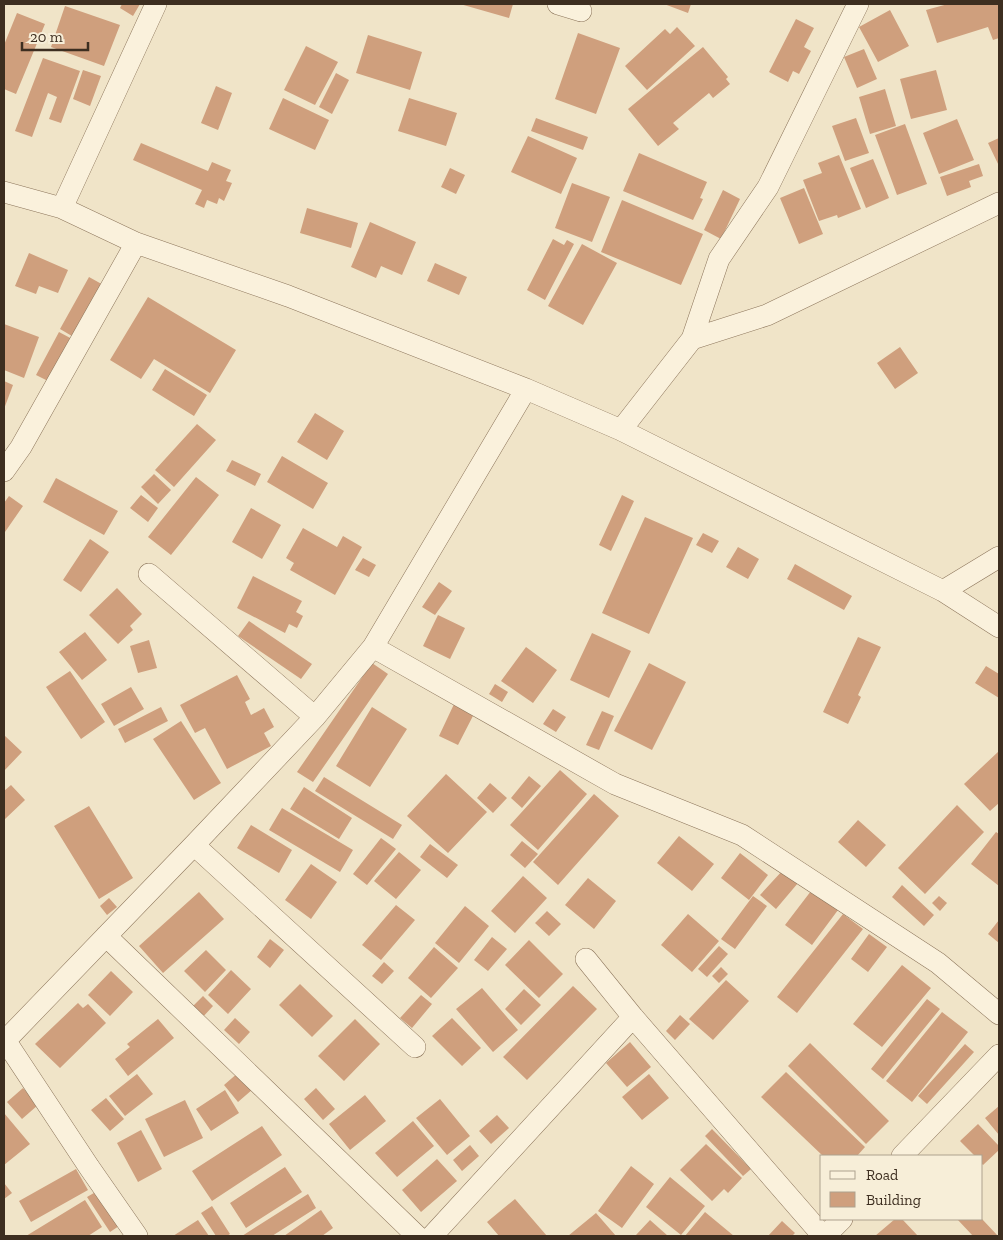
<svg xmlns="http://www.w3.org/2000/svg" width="1003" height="1240" font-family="'Zilla Slab',serif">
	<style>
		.building { fill: #cf9f7d }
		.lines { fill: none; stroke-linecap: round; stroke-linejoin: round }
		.minor-casing { stroke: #8d765c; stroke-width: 22 }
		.minor { stroke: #faf1dc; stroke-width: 21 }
	</style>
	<rect width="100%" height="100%" fill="#f0e4c8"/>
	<path class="building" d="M122 4H140L133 16 120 8Z
		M460 4H513L509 18Z
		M664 4H691L688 13Z
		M948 4H999V38L993 40 988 27 937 43 926 10Z
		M65 6 120 25 104 66 51 47Z
		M890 10 909 46 878 62 859 27Z
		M17 13 45 24 16 94 4 89V45Z
		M796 19 814 28 804 47 811 51 799 74 793 71 788 82 769 72Z
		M677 27 695 46 647 90 625 66 665 29 670 34Z
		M578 33 620 48 596 114 555 99Z
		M368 35 422 52 410 90 356 73Z
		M306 46 338 62 315 105 284 90Z
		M703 47 728 77 726 79 730 84 713 98 709 93 673 123 679 129 658 146 628 109Z
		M864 49 877 79 857 88 844 57Z
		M43 58 80 71 61 123 49 119 57 97 48 93 32 137 15 131Z
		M83 70 101 76 90 106 73 99Z
		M936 70 947 110 911 119 900 79Z
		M336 73 349 80 332 114 319 107Z
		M216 86 232 93 218 130 201 123Z
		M885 89 896 126 870 134 859 97Z
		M283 98 329 120 315 150 269 129Z
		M409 98 457 113 446 146 398 131Z
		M536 118 588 137 583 150 531 131Z
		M856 118 869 153 845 161 832 126Z
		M957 119 974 160 939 174 923 133Z
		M905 124 927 184 897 195 875 135Z
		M528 136 577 158 561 194 511 172Z
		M999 138V166L988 143Z
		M141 143 208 171 212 162 231 170 226 181 232 183 224 201 219 198 217 204 207 200 204 208 195 204 202 190 133 160Z
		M639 153 707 182 700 198 703 199 693 220 623 191Z
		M839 155 861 209 838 218 837 215 819 221 803 180 822 173 818 163Z
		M873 159 889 198 866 208 850 168Z
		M979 164 983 176 969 181 971 187 947 196 940 177Z
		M450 168 465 175 456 194 441 187Z
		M572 183 610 197 592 242 555 228Z
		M804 188 823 234 799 244 780 198Z
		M723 190 740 199 721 239 704 230Z
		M622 200 703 234 681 285 601 252Z
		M307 208 358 223 351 248 300 233Z
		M370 222 416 242 402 275 381 266 376 278 351 267Z
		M553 239 564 245 567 240 574 244 545 300 527 290Z
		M582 244 617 263 583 325 548 306Z
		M29 253 68 270 58 293 39 286 36 294 15 286Z
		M435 263 467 277 459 295 427 281Z
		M89 277 107 287 77 339 60 329Z
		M148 297 236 350 210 393 154 359 141 379 110 360Z
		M4 324 39 337 24 378 4 370Z
		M59 332 74 340 52 383 36 375Z
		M900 347 918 373 895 389 877 363Z
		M165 369 207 395 194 416 152 390Z
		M4 381 13 385 4 409Z
		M315 413 344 431 327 460 297 442Z
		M197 424 216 440 174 487 155 470Z
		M282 456 328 483 313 509 267 482Z
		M232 460 261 474 255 486 226 471Z
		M154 474 171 490 158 504 141 487Z
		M196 477 219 495 171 555 148 537Z
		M56 478 118 511 104 535 43 502Z
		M141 495 158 508 148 522 130 508Z
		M622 495 634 501 611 551 599 545Z
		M9 496 23 506 5 532 4 531V503Z
		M251 508 281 525 262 559 232 542Z
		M645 517 693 538 649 634 602 613Z
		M303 528 337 547 343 536 362 547 335 595 290 570 294 563 286 558Z
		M703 533 719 541 712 553 696 545Z
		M90 539 109 552 81 592 63 580Z
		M738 547 759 559 748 579 726 567Z
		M363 558 376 565 369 577 355 570Z
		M795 564 852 596 844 610 787 579Z
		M253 576 302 601 296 612 303 616 297 628 289 624 285 633 237 608Z
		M439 582 452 591 435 615 422 607Z
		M117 588 142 614 130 626 133 630 118 644 89 615Z
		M438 615 465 628 450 659 423 646Z
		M249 621 312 664 301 679 238 636Z
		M85 632 107 660 82 680 59 652Z
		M592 633 631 651 609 698 570 680Z
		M858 637 881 647 858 695 861 697 848 724 823 712Z
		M149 640 157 668 138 673 130 646Z
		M526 647 557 670 533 703 501 681Z
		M372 663 388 674 313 782 297 772Z
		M649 663 686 682 652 750 614 731Z
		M986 666 999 674V698L975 683Z
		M70 671 105 722 81 739 46 687Z
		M237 675 250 699 245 702 251 715 264 708 274 727 264 733 271 746 227 769 205 728 195 733 180 705Z
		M495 684 508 692 502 702 489 694Z
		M131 687 144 709 114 726 101 704Z
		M455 702 475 712 458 745 439 736Z
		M161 707 168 721 125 743 118 729Z
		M372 707 407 729 370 787 336 766Z
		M553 709 566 717 556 732 543 724Z
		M602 711 614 716 599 750 586 745Z
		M181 721 221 783 194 800 153 739Z
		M4 735 22 752 4 771Z
		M999 751V803L990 811 964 784Z
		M560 770 587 794 538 850 510 825Z
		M446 774 487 812 448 853 407 816Z
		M529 776 541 786 522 808 511 798Z
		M324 777 402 825 393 839 315 791Z
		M490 783 507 798 493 813 477 798Z
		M11 785 25 800 4 820V791Z
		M304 787 352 818 339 839 290 809Z
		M594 794 619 816 558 885 533 862Z
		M957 805 984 832 925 894 898 868Z
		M89 806 133 878 99 899 54 826Z
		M282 808 353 850 340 872 269 830Z
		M858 820 886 845 866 867 838 842Z
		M251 825 292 850 279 873 237 848Z
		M996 832 999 834V886L971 864Z
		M679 836 714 864 692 891 657 863Z
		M381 838 396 849 367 885 353 874Z
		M522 841 538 854 525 868 510 855Z
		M430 844 458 865 447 878 420 857Z
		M399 852 421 870 396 899 374 881Z
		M740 853 768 875 749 900 721 878Z
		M311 864 337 882 311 919 285 900Z
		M783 870 798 883 776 909 760 895Z
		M523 876 547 898 515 933 491 911Z
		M588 878 616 901 594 929 565 905Z
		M902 885 934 915 924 926 892 897Z
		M811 891 838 910 812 945 785 925Z
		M199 892 224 919 163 973 139 946Z
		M753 896 767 906 735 949 721 939Z
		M939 896 947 903 940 911 932 903Z
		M109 898 117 907 107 915 100 906Z
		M396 905 415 920 381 960 362 945Z
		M465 906 489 926 459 963 435 943Z
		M547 911 561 924 549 936 535 923Z
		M688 914 719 941 692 972 661 945Z
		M843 914 863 929 797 1013 777 997Z
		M999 920V943L988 934Z
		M869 934 887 947 868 972 851 959Z
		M492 937 507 949 488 971 474 960Z
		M270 939 284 950 270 968 257 957Z
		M529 940 563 974 539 998 505 965Z
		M719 946 728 954 707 977 698 969Z
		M434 947 458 968 431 998 408 978Z
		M206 950 226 970 205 992 184 971Z
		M384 962 394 971 382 984 372 976Z
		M902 965 931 988 882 1047 853 1024Z
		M721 967 728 974 719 983 712 976Z
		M231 970 251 989 228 1014 208 995Z
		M111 971 133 992 110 1016 88 995Z
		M726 980 749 1001 713 1040 689 1019Z
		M300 984 333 1016 312 1037 279 1005Z
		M573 986 597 1009 527 1080 503 1057Z
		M482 988 518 1030 493 1052 456 1009Z
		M524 989 541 1005 521 1025 505 1009Z
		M421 995 432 1004 412 1028 400 1018Z
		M203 996 213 1006 201 1019 190 1009Z
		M927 999 940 1009 883 1079 871 1069Z
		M78 1003 83 1008 88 1004 106 1023 60 1068 35 1044Z
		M942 1012 968 1032 912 1102 886 1081Z
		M680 1015 690 1024 675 1040 666 1031Z
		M235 1018 250 1032 239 1044 224 1030Z
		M452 1018 481 1048 462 1066 432 1036Z
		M158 1019 174 1038 128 1076 115 1059 130 1047 127 1044Z
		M355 1019 380 1044 344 1081 318 1056Z
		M630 1042 651 1067 627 1087 606 1063Z
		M810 1043 889 1121 866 1144 788 1066Z
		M965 1044 974 1052 927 1104 918 1096Z
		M239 1072 253 1089 238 1102 224 1085Z
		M786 1072 865 1147 857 1156H823L761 1097Z
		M137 1074 153 1094 125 1116 109 1096Z
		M649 1074 669 1098 642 1120 622 1097Z
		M23 1088 38 1105 22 1119 7 1102Z
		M316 1088 335 1109 323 1120 304 1099Z
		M225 1090 239 1113 211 1131 196 1109Z
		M365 1095 386 1121 350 1150 329 1124Z
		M106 1098 124 1119 110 1131 91 1110Z
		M440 1099 470 1136 447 1155 416 1118Z
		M185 1100 203 1138 164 1157 145 1119Z
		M999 1106V1135L985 1118Z
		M4 1113 30 1144 4 1165Z
		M497 1115 509 1128 491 1144 479 1131Z
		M413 1121 434 1146 397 1177 375 1153Z
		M978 1124 999 1146V1150L983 1165 982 1164V1156H975L960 1141Z
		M262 1126 282 1155 212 1201 192 1171Z
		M712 1129 751 1169 743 1176 705 1136Z
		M141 1130 162 1169 138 1182 117 1143Z
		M706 1144 742 1178 728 1193 724 1189 712 1201 680 1170Z
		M470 1145 479 1156 462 1171 453 1160Z
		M437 1159 457 1181 421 1212 402 1190Z
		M631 1166 654 1184 622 1228 598 1211Z
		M285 1167 302 1192 246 1228 230 1203Z
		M76 1169 88 1190 31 1222 19 1201Z
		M670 1177 705 1206 681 1235 646 1207Z
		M4 1183 12 1193 4 1199Z
		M99 1190 122 1224 110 1232 87 1197Z
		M308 1194 316 1208 272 1236H242Z
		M515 1199 547 1236H499L487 1222Z
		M85 1200 102 1227 88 1236H26Z
		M212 1206 230 1234 227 1236H216L201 1213Z
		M321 1210 333 1228 322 1236H284Z
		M705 1212 734 1236H685Z
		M596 1213 616 1236H568Z
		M895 1219H902L918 1236H875Z
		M957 1219H982L998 1236H973Z
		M198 1220 209 1236H173Z
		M650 1220 668 1236H638L636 1235Z
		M782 1221 795 1233 792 1236H768Z"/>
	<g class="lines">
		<defs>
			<path id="minor" d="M558 4 581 11
				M4 192 62 208 136 243 288 296 526 389 621 430 943 591 999 627
				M62 208 156 4
				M692 339 767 315 999 203
				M621 430 692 339 719 259 768 187 858 4
				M4 471 21 447 136 243
				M149 574 315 717
				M943 591 999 557
				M373 647 615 784 742 835 938 963 999 1014
				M194 845 415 1047
				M106 936 417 1236
				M586 959 633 1017 823 1236
				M5 1040 89 1167 137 1236
				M4 1042 194 845 315 717 373 647 526 389
				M902 1156 999 1055
				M432 1236 633 1017
				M825 1236 842 1219"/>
		</defs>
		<use href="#minor" class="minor-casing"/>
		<use href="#minor" class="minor"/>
	</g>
	<rect width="1003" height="1240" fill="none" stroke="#3d2e20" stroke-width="10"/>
	<rect x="820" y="1155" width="162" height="65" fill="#f7eed8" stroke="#ada18e"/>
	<rect x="830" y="1171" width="25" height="8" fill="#faf1dc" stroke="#ada18e"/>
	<text x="866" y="1180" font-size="15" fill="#3d2e20">Road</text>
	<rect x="830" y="1192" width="25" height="15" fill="#cf9f7d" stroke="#ada18e"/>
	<text x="866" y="1205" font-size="15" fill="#3d2e20">Building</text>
	<path d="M22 42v8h66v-8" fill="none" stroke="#3d2e20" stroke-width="2.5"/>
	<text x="30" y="42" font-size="15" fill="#3d2e20" stroke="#f7eed8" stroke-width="4" paint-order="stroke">20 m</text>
</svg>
